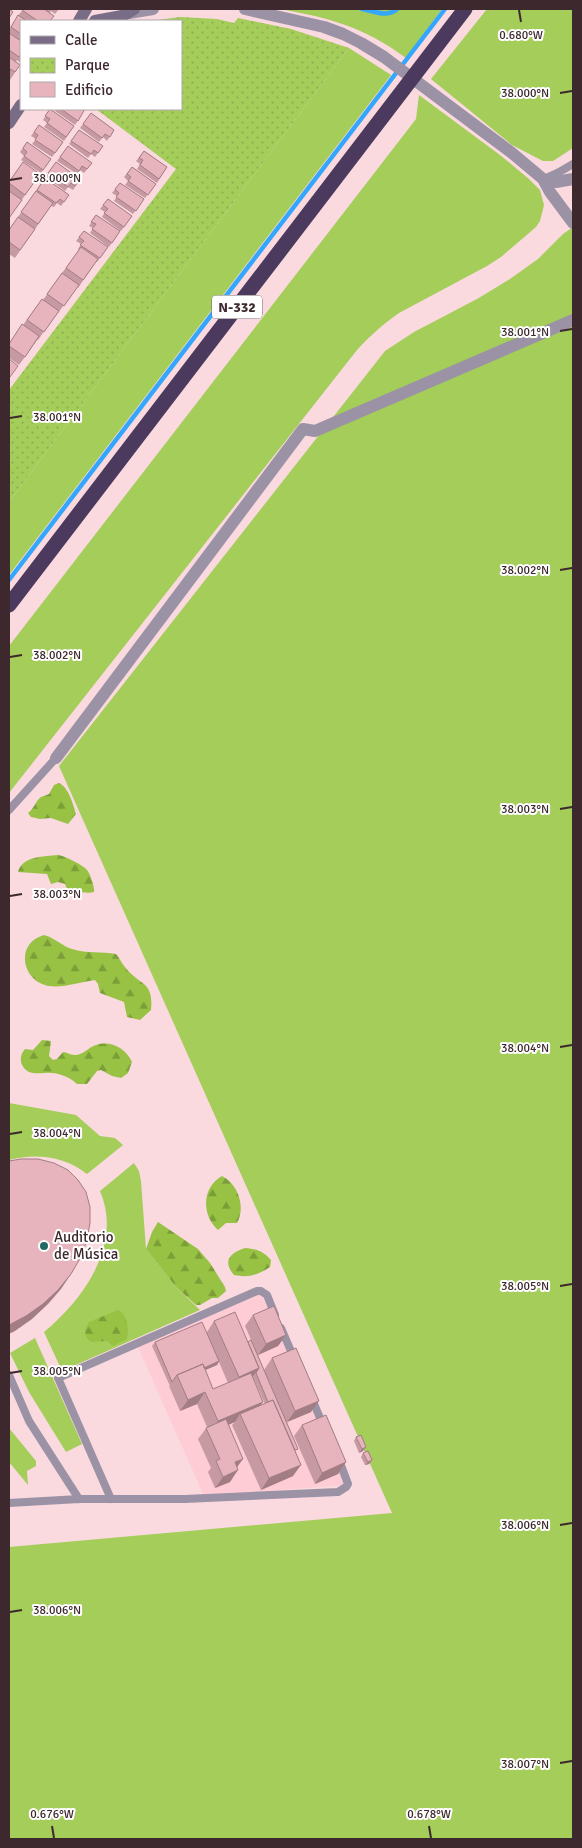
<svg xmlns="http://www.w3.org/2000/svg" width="582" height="1848" font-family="Signika,sans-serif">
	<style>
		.built { fill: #feccd5 }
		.grass { fill: #a4cd5a }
		.forest { fill: url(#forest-firs) }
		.park { fill: url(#park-dots) }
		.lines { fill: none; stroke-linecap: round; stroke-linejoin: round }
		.stream { stroke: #34a6fd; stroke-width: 4.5 }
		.lane { stroke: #9b93a5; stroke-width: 8 }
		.street { stroke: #9b93a5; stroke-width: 12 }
		.secondary { stroke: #786c86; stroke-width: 12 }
		.highway { stroke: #4b3a5d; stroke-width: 15 }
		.wall { fill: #c79aa3; fill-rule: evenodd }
		.shaded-wall { fill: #a27d84 }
		.building { fill: #e7b3bd; stroke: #a27d84 }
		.ticks { fill: none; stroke: #3d292d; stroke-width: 2 }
		.poi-dot { fill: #206a63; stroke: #fff; stroke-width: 2 }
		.labels { text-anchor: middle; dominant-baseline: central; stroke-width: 4; stroke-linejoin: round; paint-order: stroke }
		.shield { fill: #fff; stroke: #77696c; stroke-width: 1 }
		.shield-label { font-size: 14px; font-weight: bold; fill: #3d292d }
		.poi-label { font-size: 15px; fill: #3d292d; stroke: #fff; text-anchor: start }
		.ticks-label { font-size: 12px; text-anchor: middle; fill: #3d292d; stroke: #fff; stroke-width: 4; stroke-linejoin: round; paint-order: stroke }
	</style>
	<defs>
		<pattern id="forest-firs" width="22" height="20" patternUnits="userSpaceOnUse" patternTransform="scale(1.25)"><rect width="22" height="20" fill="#97c243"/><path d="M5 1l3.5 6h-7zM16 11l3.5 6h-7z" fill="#7c9e38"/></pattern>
		<pattern id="park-dots" width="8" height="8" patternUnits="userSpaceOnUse" patternTransform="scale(1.25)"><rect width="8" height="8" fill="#a4cd5a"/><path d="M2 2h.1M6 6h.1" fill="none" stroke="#8eb04f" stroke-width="1.8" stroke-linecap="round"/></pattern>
	</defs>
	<rect width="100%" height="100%" fill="#fad9df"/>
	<path class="built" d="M261 1292 345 1485 204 1496 138 1347Z"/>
	<path class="grass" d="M280 9H442L406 58C364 27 330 18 280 9Z
		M487 9H573V148L553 161H543L512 145 431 79Z
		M349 48 391 75 9 575V502Z
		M419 95 500 155 529 179 540 190 544 205 540 221 536 227 501 257 487 266 399 313C383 324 370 336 357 350L9 793V646L416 119Z
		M573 227V1839H9V1547L392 1513 59 766 385 351 414 332 477 299 510 279 538 259 563 234Z
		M9 1103 76 1115 100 1136 115 1138 123 1145 87 1174C64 1156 36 1153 9 1160Z
		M134 1163 139 1171 141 1181 146 1249 176 1287 200 1310 62 1371 44 1332C84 1299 123 1244 100 1191Z
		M35 1338 82 1444 66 1452 29 1392 10 1353Z
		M9 1428 36 1461V1466L27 1471 28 1485 9 1462Z"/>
	<path class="forest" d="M59 783C69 788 73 804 76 814L68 824 51 818 40 819 31 817 28 813C34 809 36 800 41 797 44 796 47 795 49 794L54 785Z
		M58 855C65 856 83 865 87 870 90 873 95 888 94 892 86 894 75 891 67 889L65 884 58 882 51 884 47 874 18 872C23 855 44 857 58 855Z
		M44 935C55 938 62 946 72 949 87 954 101 951 116 954 120 958 121 963 125 967 139 986 154 980 151 1010L140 1020 127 1017 124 1002 100 993 98 984 95 980C81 982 63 988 49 986 21 981 15 943 44 935Z
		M42 1040 51 1041 49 1056 53 1060 57 1059 63 1052C67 1052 70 1055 74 1055 82 1056 89 1047 96 1045 110 1040 126 1048 132 1062L128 1073 121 1078 112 1076 101 1070 97 1071 87 1084H77C68 1076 57 1072 45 1073 40 1073 34 1074 29 1072 20 1067 18 1057 25 1049L33 1050Z
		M222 1176C238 1184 246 1207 237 1223H226L218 1230C201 1215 202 1187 222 1176Z
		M158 1222 198 1249 210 1263 225 1287 226 1291 218 1298H212L200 1305H196L176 1287 146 1249 152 1232Z
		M245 1248C257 1249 263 1251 271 1260L270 1267C258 1275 248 1278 234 1275 222 1261 230 1253 245 1248Z
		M118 1310C128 1315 129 1329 127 1339L113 1346 107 1341 91 1342C83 1336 84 1330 89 1322Z"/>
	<path class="park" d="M180 17 217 19 234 23 238 18 291 29 349 48 9 502V390L176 169 96 109H181V21H150Z"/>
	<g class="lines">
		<path class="stream" d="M362 9C374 11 387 18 397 9
			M9 580 445 9"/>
		<path class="lane" d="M544 179 561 171 573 164
			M9 810 56 758
			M281 1328 294 1358
			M9 1375 29 1421 79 1499
			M312 1399 323 1425
			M111 1499 58 1378 257 1291H261L267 1295 275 1315
			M9 1503 79 1499H185L338 1492 346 1487 348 1484 339 1460"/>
		<path class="street" d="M245 9 324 27 343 34 361 43 384 57 512 153 543 179 550 192 573 223
			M129 13 153 9
			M543 179 556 182 573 179
			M56 758 303 429 315 431 573 320"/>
		<path class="secondary" d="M79 21 86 9
			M95 21 122 16 134 9
			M9 123 21 105"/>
		<path class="highway" d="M9 605 465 9"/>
	</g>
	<path class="wall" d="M23 9H59L55 14 51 11 50 13V21H21V63L17 60 16 62 20 65 10 80 9 79V29Z
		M50 109 74 126 64 141 44 127 47 123 43 120Z
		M57 109H85L75 125 55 111Z
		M91 113 114 130 107 141 103 137 99 142 80 128Z
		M39 125 63 142 52 157 32 144 36 139 31 136Z
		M79 130 103 146 95 157 91 154 88 158 69 144Z
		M27 142 51 159 41 173 21 160 24 156 20 152Z
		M68 146 92 163 84 173 80 170 77 174 57 161Z
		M144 151 167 167 157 183 137 169 140 164 136 161Z
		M56 162 80 179 73 190 68 187 65 191 46 177Z
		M132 167 156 184 145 198 125 185 128 181 124 177Z
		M40 174 9 218V182Z
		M45 178 69 195 61 206 57 203 54 207 51 206 15 258 9 254V230Z
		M120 183 144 199 133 214 114 201 117 196 112 193Z
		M108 199 132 216 121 231 102 217 105 212 100 209Z
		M96 215 120 231 109 247 90 233 93 228 89 226Z
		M84 231 108 247 97 262H96L78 288 77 287 58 313H57L38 340V339L19 365 9 358V344L23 325 42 299 43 300 62 273 79 250 78 249 81 244 76 241Z
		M253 1315 286 1335 278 1346 258 1355 264 1370 272 1358 311 1412 287 1422 296 1453 293 1476 261 1490 232 1425 235 1422 229 1424 237 1467 230 1482 215 1488 208 1472 211 1468 198 1439 207 1427 197 1404 180 1411 169 1386 170 1385V1386L152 1346 155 1342 207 1332 214 1321 248 1342 251 1340 245 1326ZM219 1362 228 1383 213 1389 205 1370 217 1365ZM253 1377 265 1404 261 1405Z
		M302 1425 346 1462 338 1474 315 1484 294 1436Z
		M356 1437 363 1451 359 1453 354 1441Z
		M363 1453 372 1460 369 1464 365 1465 361 1457Z"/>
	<path class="shaded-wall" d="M71 1274 61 1289 48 1304 32 1319 15 1331 9 1334V1325Z
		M286 1335 278 1346 258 1355 266 1344Z
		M219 1361 217 1365 180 1381 179 1379Z
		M259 1368 251 1379 231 1388 239 1377Z
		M205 1392 197 1404 180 1411 188 1400Z
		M319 1401 311 1412 287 1422 295 1411Z
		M263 1402 255 1413 240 1414 235 1422 210 1433 218 1421Z
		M366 1447 363 1451 359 1453 362 1449Z
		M243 1459 235 1470V1462Z
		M372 1460 369 1464 365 1465 368 1462Z
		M346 1462 338 1474 315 1484 322 1473Z
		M301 1465 293 1476 261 1490 269 1478Z
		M238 1470 230 1482 215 1488 223 1477Z"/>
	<path class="building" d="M9 9 13 12 9 18Z
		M23 9H44L54 16 50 21H48L45 20 44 21H38L22 10Z
		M18 15 27 21H21V34L11 27Z
		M9 33 21 41V54L19 57 9 50Z
		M9 57 20 65 15 72 11 69 9 72Z
		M50 109 74 126 66 137 47 123 50 119 45 116Z
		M61 109H85L78 121Z
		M91 113 114 130 110 137 105 134 102 138 83 124Z
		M39 125 63 142 55 153 35 140 38 135 34 132Z
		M79 130 103 146 98 153 94 150 91 154 71 141Z
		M27 142 51 159 43 170 24 156 27 152 23 148Z
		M68 146 92 163 87 169 82 166 79 171 60 157Z
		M144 151 167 167 159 179 140 165 143 160 139 158Z
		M23 162 40 174 25 195 9 183V182Z
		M56 162 80 179 75 186 71 183 68 187 48 173Z
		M132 167 156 184 148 195 128 181 131 177 127 174Z
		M45 178 69 195 64 202 60 199 56 203 37 190Z
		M120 183 144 199 136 211 116 197 119 193 115 189Z
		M9 191 22 200 9 218Z
		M36 191 53 203 38 224 21 212Z
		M108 199 132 216 124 227 104 213 108 209 103 205Z
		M96 215 120 231 112 243 92 229 96 224 91 222Z
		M18 217 35 229 20 250 9 242V230Z
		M84 231 108 247 100 258 80 245 84 241 79 237Z
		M81 247 98 259 83 280 66 268Z
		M62 273 79 285 64 306 47 294Z
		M42 299 59 311 44 332 27 320Z
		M22 324 39 336 25 357 9 346V344Z
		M9 359 18 366 10 377 9 376Z
		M21 1159H38L54 1163 68 1170 78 1180 86 1192 90 1207V1223L87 1240 81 1257 71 1274 58 1290 43 1304 26 1316 9 1325V1161Z
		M274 1306 286 1335 266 1344 253 1315Z
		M235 1312 259 1368 239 1377 214 1321Z
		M202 1322 219 1361 204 1368 203 1364 177 1375 172 1382 155 1342Z
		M251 1340 298 1449 295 1450 273 1400 268 1402 256 1373 259 1368 248 1342Z
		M296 1348 319 1401 295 1411 272 1358Z
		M203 1364 213 1389 251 1373 263 1402 218 1421 205 1392 188 1400 177 1375Z
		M273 1400 301 1465 269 1478 240 1414Z
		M326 1415 346 1462 322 1473 302 1425Z
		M226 1419 243 1459 235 1462 238 1470 223 1477 216 1461 220 1459 206 1428Z
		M361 1435 366 1447 362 1449 356 1437Z
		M368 1451 372 1460 368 1462 363 1453Z"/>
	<path class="ticks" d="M519 10 521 22M560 93 572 91M10 180 22 178M560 331 572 329M10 418 22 416M560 570 572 568M10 657 22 655M560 809 572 807M10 896 22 894M560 1047 572 1045M10 1134 22 1132M560 1286 572 1284M10 1373 22 1371M560 1525 572 1523M10 1612 22 1610M560 1763 572 1761M52 1826 54 1838M429 1826 431 1838"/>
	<circle class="poi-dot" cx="44" cy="1246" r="5"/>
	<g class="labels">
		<rect class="shield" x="212" y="295.5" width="50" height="23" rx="4"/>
		<g class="shield-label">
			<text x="237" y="307">N-332</text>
		</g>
		<g class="poi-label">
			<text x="54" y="1237">Auditorio<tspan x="54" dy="17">de Música</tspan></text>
		</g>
	</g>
	<g class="ticks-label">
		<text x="521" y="39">0.680°W</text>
		<text x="525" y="97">38.000°N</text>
		<text x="57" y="182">38.000°N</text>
		<text x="525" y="336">38.001°N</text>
		<text x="57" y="421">38.001°N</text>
		<text x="525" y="574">38.002°N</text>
		<text x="57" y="659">38.002°N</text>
		<text x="525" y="813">38.003°N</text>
		<text x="57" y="898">38.003°N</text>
		<text x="525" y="1052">38.004°N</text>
		<text x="57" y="1137">38.004°N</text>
		<text x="525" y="1290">38.005°N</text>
		<text x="57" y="1375">38.005°N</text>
		<text x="525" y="1529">38.006°N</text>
		<text x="57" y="1614">38.006°N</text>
		<text x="525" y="1768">38.007°N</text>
		<text x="52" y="1818">0.676°W</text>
		<text x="429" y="1818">0.678°W</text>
	</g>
	<rect width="582" height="1848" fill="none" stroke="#3d292d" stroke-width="20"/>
	<rect x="20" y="20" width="162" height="90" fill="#ffffff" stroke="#b1a9ab"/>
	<rect x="30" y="36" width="25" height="8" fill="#786c86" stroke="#b1a9ab"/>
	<text x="65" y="45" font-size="15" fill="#3d292d">Calle</text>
	<rect x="30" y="58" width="25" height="15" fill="url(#park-dots)" stroke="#b1a9ab"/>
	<text x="65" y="70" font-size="15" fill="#3d292d">Parque</text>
	<rect x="30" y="82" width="25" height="15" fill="#e7b3bd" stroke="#b1a9ab"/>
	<text x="65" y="95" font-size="15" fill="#3d292d">Edificio</text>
</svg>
